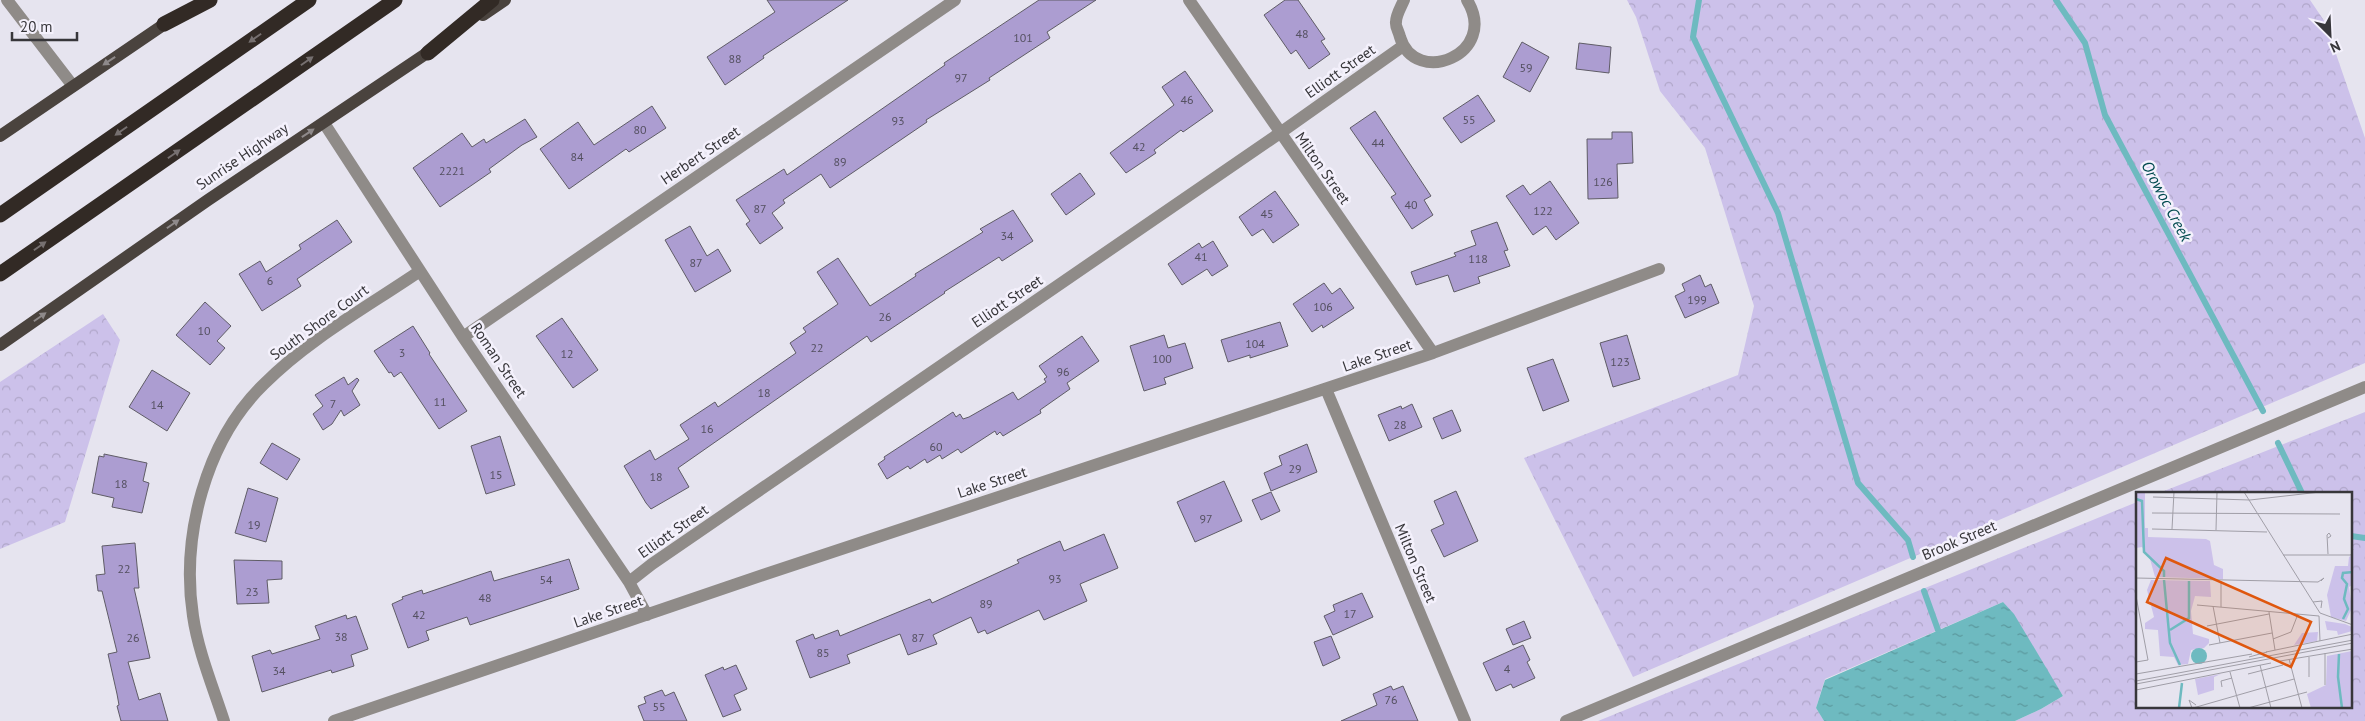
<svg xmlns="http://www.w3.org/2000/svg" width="2365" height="721" font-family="'PT Sans',sans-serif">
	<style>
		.forest { fill: url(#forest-crowns) }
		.water { fill: url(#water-ripples) }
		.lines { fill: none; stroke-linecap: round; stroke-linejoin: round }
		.stream { stroke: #6ebac0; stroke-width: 6 }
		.building { fill: #ac9dd1; stroke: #5f5c66 }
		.minor { stroke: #8f8b88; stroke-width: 12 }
		.major { stroke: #4a433e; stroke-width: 12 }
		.highway { stroke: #322a25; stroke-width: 15 }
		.oneway { fill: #767070 }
		.oneway2 { fill: #8e898a }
		.labels { text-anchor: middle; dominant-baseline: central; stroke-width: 5; stroke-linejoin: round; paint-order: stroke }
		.number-label { font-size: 12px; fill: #545060 }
		.street-label { font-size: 15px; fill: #37363a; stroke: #f4f1fc }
		.water-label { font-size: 16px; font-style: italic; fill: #004a4f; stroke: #f4f1fc }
		.inset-river { fill: none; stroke: #6ebac0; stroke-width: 2.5 }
		.inset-road { fill: none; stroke: #a09ea7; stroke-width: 1 }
		.view { fill: #df570e; fill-opacity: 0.15; stroke: #df570e; stroke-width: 2.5 }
		.inset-edge { fill: none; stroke: #37363a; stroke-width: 2.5 }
	</style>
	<defs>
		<pattern id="forest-crowns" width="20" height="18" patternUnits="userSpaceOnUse" patternTransform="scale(1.25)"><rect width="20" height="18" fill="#ccc1ea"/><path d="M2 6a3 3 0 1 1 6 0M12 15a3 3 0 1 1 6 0" fill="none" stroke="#b0a6c9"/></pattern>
		<pattern id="water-ripples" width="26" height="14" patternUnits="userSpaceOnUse" patternTransform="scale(1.25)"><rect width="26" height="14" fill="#6ebac0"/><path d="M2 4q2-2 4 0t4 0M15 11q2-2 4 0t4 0" fill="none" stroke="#5b989d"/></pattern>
	</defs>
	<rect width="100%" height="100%" fill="#e6e4ef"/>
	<path class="forest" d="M1627 0H2310L2325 22 2365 138V363L1633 677 1524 458 1738 375 1754 306 1705 148 1660 91 1636 17Z
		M103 314 120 340 65 522 0 549V382Z
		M2365 412V721H2015L2041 709 2063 696 2003 602 1825 679 1816 708 1824 721H1598L2137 502 2138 707H2351V493H2159Z"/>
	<path class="water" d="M2003 602 2014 614 2063 696 2041 709 2015 721H1824L1816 708 1825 680Z"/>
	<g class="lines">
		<path class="stream" d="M1699 0 1693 37 1778 213 1858 483 1908 540 1913 557
			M2056 0 2085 43 2105 115 2263 411
			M2278 443 2302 493
			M2351 536 2365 538
			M1924 591 1938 630"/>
	</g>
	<path class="building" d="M767 0H848L763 56 764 58 725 85 707 57 775 12Z
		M1039 0H1096L1047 32 1050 38 989 78 990 80 926 120 927 122 830 188 821 174 783 200 785 203 772 213 783 228 760 244 746 224 750 221 736 200 784 169 787 175 945 65 944 63Z
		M1285 0H1298L1325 39 1321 41 1330 54 1309 69 1296 50 1291 54 1264 15Z
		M1522 42 1549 57 1530 92 1503 77Z
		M1579 43 1611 47 1609 73 1576 69Z
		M1185 71 1213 111 1183 132 1181 130 1154 150 1156 153 1126 173 1110 153 1174 105 1162 87Z
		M1478 95 1495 121 1461 143 1443 118Z
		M652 106 666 128 629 152 626 149 569 189 540 149 578 122 594 145Z
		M1375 111 1431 196 1424 200 1433 215 1412 229 1391 197 1396 194 1350 128Z
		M525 119 537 137 522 145 489 169 491 172 440 207 413 168 462 133 472 147 484 139 486 143Z
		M1612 132H1632L1633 163 1617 164 1618 198 1588 199 1587 139H1612Z
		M1080 173 1095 194 1066 215 1051 194Z
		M1550 181 1579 223 1556 240 1546 226 1533 235 1506 196 1523 185 1530 195Z
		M1275 191 1299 225 1273 243 1263 229 1252 236 1239 217Z
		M1013 210 1033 241 1002 261 999 257 944 292 945 293 871 342 867 336 678 468 689 487 651 509 646 503 624 466 650 450 655 460 689 439 680 425 715 402 718 407 796 353 790 343 806 332 803 328 838 304 817 272 838 258 870 306 916 276 915 274 983 232 980 229Z
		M337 220 352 242 297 279 301 286 262 311 239 274 260 261 266 272 301 249 299 245Z
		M1497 222 1508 250 1504 251 1510 266 1478 277 1480 283 1454 292 1448 275 1416 285 1411 272 1456 256 1454 253 1476 245 1471 231Z
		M690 226 707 256 718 249 731 271 695 292 665 240Z
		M1213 241 1228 266 1212 276 1207 269 1182 285 1168 264 1199 243 1202 248Z
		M1700 275 1705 287 1711 284 1719 303 1685 318 1675 296 1685 291 1682 284Z
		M1324 283 1332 294 1340 288 1354 308 1323 328 1322 325 1312 332 1293 304Z
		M205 302 231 326 217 341 225 348 210 365 176 335Z
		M562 318 598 370 573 388 536 336Z
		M1280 322 1288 346 1250 358V355L1228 362 1221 340Z
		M413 326 430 353 429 354 467 411 439 429 401 372 394 377 391 372 389 373 374 351Z
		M1164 335 1168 348 1185 343 1193 368 1164 378 1166 384 1144 391 1130 346Z
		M1627 335 1640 379 1613 387 1600 343Z
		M1082 336 1099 361 1067 383 1070 389 1040 410 1041 413 1003 436 1000 432 997 435 995 431 961 453 958 449 942 459 940 455 927 463 925 459 910 469 908 466 887 479 878 464 885 459 884 457 953 412 956 417 960 414 963 419 969 417 1013 392 1018 400 1046 382 1044 379 1047 377 1039 366Z
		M1553 359 1569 401 1543 411 1527 368Z
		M152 370 190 393 167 431 129 407Z
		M344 377 348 385 357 378 359 380 352 391 360 405 344 416 341 410 332 424 323 430 313 414 323 406 315 395Z
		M1412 404 1422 427 1389 441 1378 415 1401 406 1402 409Z
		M1452 410 1461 431 1442 439 1433 418Z
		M500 436 515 485 486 494 471 446Z
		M272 443 300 459 287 480 260 463Z
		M1307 444 1317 472 1271 491 1264 473 1282 465 1279 456Z
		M104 454 147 463 143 481 149 483 142 513 112 507 114 498 92 493 99 456 104 457Z
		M1224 481 1242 521 1195 542 1177 502Z
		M248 488 278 498 266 542 235 533Z
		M1456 491 1478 541 1444 557 1431 530 1444 524 1434 501Z
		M1271 492 1280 511 1261 520 1252 500Z
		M1104 534 1118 568 1080 584 1087 601 1044 620 1039 610 987 634 985 630 978 633 971 617 933 635 937 644 908 655 900 634 847 655 850 663 810 678 796 641 813 634 815 639 838 630 840 636 930 599 932 603 1019 563 1017 560 1060 541 1064 551Z
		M135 543 139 588H134L150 658 128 662 139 700 160 693 168 721H121L117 706 119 705 117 694 108 654 117 652 102 591H98L96 575 105 574 102 546Z
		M569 559 579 589 470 625 467 617 426 631 429 640 408 648 392 604 403 599 402 597 422 590 423 594 491 571 494 581Z
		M234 560 282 561V579L267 580 269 603 237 604Z
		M1362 593 1373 617 1333 635 1324 616 1335 611 1333 605Z
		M346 615 347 619 356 616 368 649 351 655 354 666 332 673 331 670 262 692 252 656 270 650 272 654 320 639 315 626Z
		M1524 621 1531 638 1513 645 1506 629Z
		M1331 636 1340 658 1323 666 1314 642Z
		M1523 645 1530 660 1527 662 1535 678 1513 688 1511 684 1496 691 1483 663Z
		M736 665 747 689 734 695 741 710 723 717 705 675 723 667 724 670Z
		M1391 686 1393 690 1403 686 1418 721H1341L1377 705 1373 694Z
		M662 690 665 696 674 692 687 721H644L638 706 646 703 644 697Z"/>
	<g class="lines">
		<path class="minor" d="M7 0 73 86
			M1189 0 1433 353
			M1404 0C1401 7 1396 15 1396 22 1395 26 1399 32 1400 37 1415 88 1500 54 1467 0
			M324 123 463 337 629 582 647 615
			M463 337 955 0
			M1326 389 1465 721
			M629 582 652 564 1280 133 1403 46
			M224 721C213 687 198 651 193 616 181 537 205 441 264 384 309 339 367 307 420 271
			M334 721 766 574 1433 353 1659 269
			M1566 721 2365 387"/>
		<path class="major" d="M483 15 505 0
			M0 136 172 19
			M0 345 208 200 436 47"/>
		<path class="highway" d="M164 24 210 0
			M428 53 492 0
			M0 215 309 0
			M0 274 395 0"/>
	</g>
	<defs><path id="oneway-solid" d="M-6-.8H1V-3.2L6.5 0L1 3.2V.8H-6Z" transform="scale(1.25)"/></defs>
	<g class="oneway">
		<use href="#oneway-solid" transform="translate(255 38) rotate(145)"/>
		<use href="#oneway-solid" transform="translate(307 61) rotate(-35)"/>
		<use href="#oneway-solid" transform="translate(121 131) rotate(145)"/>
		<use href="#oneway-solid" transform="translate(174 154) rotate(-35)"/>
		<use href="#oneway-solid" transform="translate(40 246) rotate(-35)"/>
	</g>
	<g class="oneway2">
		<use href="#oneway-solid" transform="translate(109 61) rotate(146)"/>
		<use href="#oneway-solid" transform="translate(308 133) rotate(-34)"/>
		<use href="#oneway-solid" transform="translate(173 224) rotate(-35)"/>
		<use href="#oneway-solid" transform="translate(40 317) rotate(-35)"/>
	</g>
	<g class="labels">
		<g class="number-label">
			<text x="1302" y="33">48</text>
			<text x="1023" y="37">101</text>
			<text x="735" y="58">88</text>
			<text x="1526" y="67">59</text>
			<text x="961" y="77">97</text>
			<text x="1187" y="99">46</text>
			<text x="1469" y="119">55</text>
			<text x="898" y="120">93</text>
			<text x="640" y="129">80</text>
			<text x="1378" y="142">44</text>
			<text x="1139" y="146">42</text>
			<text x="577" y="156">84</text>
			<text x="840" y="161">89</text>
			<text x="452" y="170">2221</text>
			<text x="1603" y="181">126</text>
			<text x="1411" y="204">40</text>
			<text x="760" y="208">87</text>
			<text x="1543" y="210">122</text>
			<text x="1267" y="213">45</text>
			<text x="1007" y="235">34</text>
			<text x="1201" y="256">41</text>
			<text x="1478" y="258">118</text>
			<text x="696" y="262">87</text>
			<text x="270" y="280">6</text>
			<text x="1697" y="299">199</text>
			<text x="1323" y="306">106</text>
			<text x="885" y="316">26</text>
			<text x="204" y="330">10</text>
			<text x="1255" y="343">104</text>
			<text x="817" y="347">22</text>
			<text x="402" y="352">3</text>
			<text x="567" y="353">12</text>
			<text x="1162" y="358">100</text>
			<text x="1620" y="361">123</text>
			<text x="1063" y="371">96</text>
			<text x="764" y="392">18</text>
			<text x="440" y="401">11</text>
			<text x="333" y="403">7</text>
			<text x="157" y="404">14</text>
			<text x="1400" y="424">28</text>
			<text x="707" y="428">16</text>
			<text x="936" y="446">60</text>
			<text x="1295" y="468">29</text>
			<text x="496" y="474">15</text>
			<text x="656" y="476">18</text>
			<text x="121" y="483">18</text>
			<text x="1206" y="518">97</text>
			<text x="254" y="524">19</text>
			<text x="124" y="568">22</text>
			<text x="1055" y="578">93</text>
			<text x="546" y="579">54</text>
			<text x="252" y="591">23</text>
			<text x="485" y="597">48</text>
			<text x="986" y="603">89</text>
			<text x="1350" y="613">17</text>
			<text x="419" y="614">42</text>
			<text x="341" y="636">38</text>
			<text x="133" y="637">26</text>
			<text x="918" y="637">87</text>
			<text x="823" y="652">85</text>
			<text x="1507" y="668">4</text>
			<text x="279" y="670">34</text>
			<text x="1391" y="699">76</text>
			<text x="659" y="706">55</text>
		</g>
		<g class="street-label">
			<text transform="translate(1340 71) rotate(-35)">Elliott Street</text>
			<text transform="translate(700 155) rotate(-34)">Herbert Street</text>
			<text transform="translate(242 156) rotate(-34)">Sunrise Highway</text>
			<text transform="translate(1323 168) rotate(55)">Milton Street</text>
			<text transform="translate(1007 301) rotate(-34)">Elliott Street</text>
			<text transform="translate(319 322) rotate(-36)">South Shore Court</text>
			<text transform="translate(1377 355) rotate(-19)">Lake Street</text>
			<text transform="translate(499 360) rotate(56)">Roman Street</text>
			<text transform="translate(992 482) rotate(-18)">Lake Street</text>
			<text transform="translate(673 531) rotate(-35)">Elliott Street</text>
			<text transform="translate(1959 540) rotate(-23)">Brook Street</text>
			<text transform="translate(1416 563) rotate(67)">Milton Street</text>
			<text transform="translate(608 611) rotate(-19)">Lake Street</text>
		</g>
		<g class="water-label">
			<text transform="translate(2167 201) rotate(62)">Orowoc Creek</text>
		</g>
	</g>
	<g transform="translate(2136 492)">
		<rect width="216" height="216" fill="#e6e4ef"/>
		<path d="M0 0H9V36H12V45L70 47 74 49 78 73 87 77V87L19 85 14 67 6 55 0 56ZM216 63V93L213 95 216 116 210 129 195 125 191 103 199 74H212L213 65ZM15 88 74 89 75 105 59 104 55 119 57 142 73 147V151L68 156 55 158 52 172 42 173 38 165 24 164 22 138 9 137V131L18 125 11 98ZM189 129 209 132 216 135V139L202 143 201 139 191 138ZM182 140 181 149 158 153 166 141ZM216 159V216H175L171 202 190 193 191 164ZM85 182 78 185V198L62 203 59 187Z" fill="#ccc1ea"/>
		<path d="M55 164a8 8 0 1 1 16 0a8 8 0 1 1-16 0Z" fill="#6ebac0"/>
		<path class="inset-river" d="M0 7 6 9 8 60 28 79V85M28 88 34 151 44 173M207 127 212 117 208 107 211 92 206 86 207 81 217 80M34 138 53 126V89M203 162 202 185 206 216M43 216 46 191"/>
		<path class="inset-road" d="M108 0 184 121 217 133M17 5 114 8 184 0M16 21 204 22M16 37 131 40M36 37 38 0M80 38 81 0M192 62 191 43 193 41 195 44 192 46M147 63H215L217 57M0 86 182 90 188 86 185 89M0 104 12 168 0 170M177 110 186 109 185 116M61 113 183 124M77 114 84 151M85 115V89M133 120 139 158M183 124 184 149M71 134 133 122M137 147 155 140 162 122M73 153 136 141M130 160 217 142M113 165 131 160M153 167 166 216M144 169 217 157M124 173 135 216M94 180 104 216M0 182 116 162M112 182 147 173M173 185V165M0 189 217 148M0 192 217 151M189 193V161M86 195 85 189 96 186M0 198 135 171M56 216 53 208 60 213M57 216 158 187M112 216 171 200"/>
		<path class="view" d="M30 66 175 130 155 175 11 110Z"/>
		<rect width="216" height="216" class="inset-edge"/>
	</g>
	<g transform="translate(2330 35) rotate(156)" stroke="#f4f1fc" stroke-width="4" paint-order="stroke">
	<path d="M0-4L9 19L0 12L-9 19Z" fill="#37363a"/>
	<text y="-8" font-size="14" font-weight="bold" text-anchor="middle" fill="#37363a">N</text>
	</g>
	<path d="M12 32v8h65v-8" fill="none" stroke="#37363a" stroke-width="2.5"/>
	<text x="20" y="32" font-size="15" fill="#37363a" stroke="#f4f1fc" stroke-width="4" paint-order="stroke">20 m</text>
</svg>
